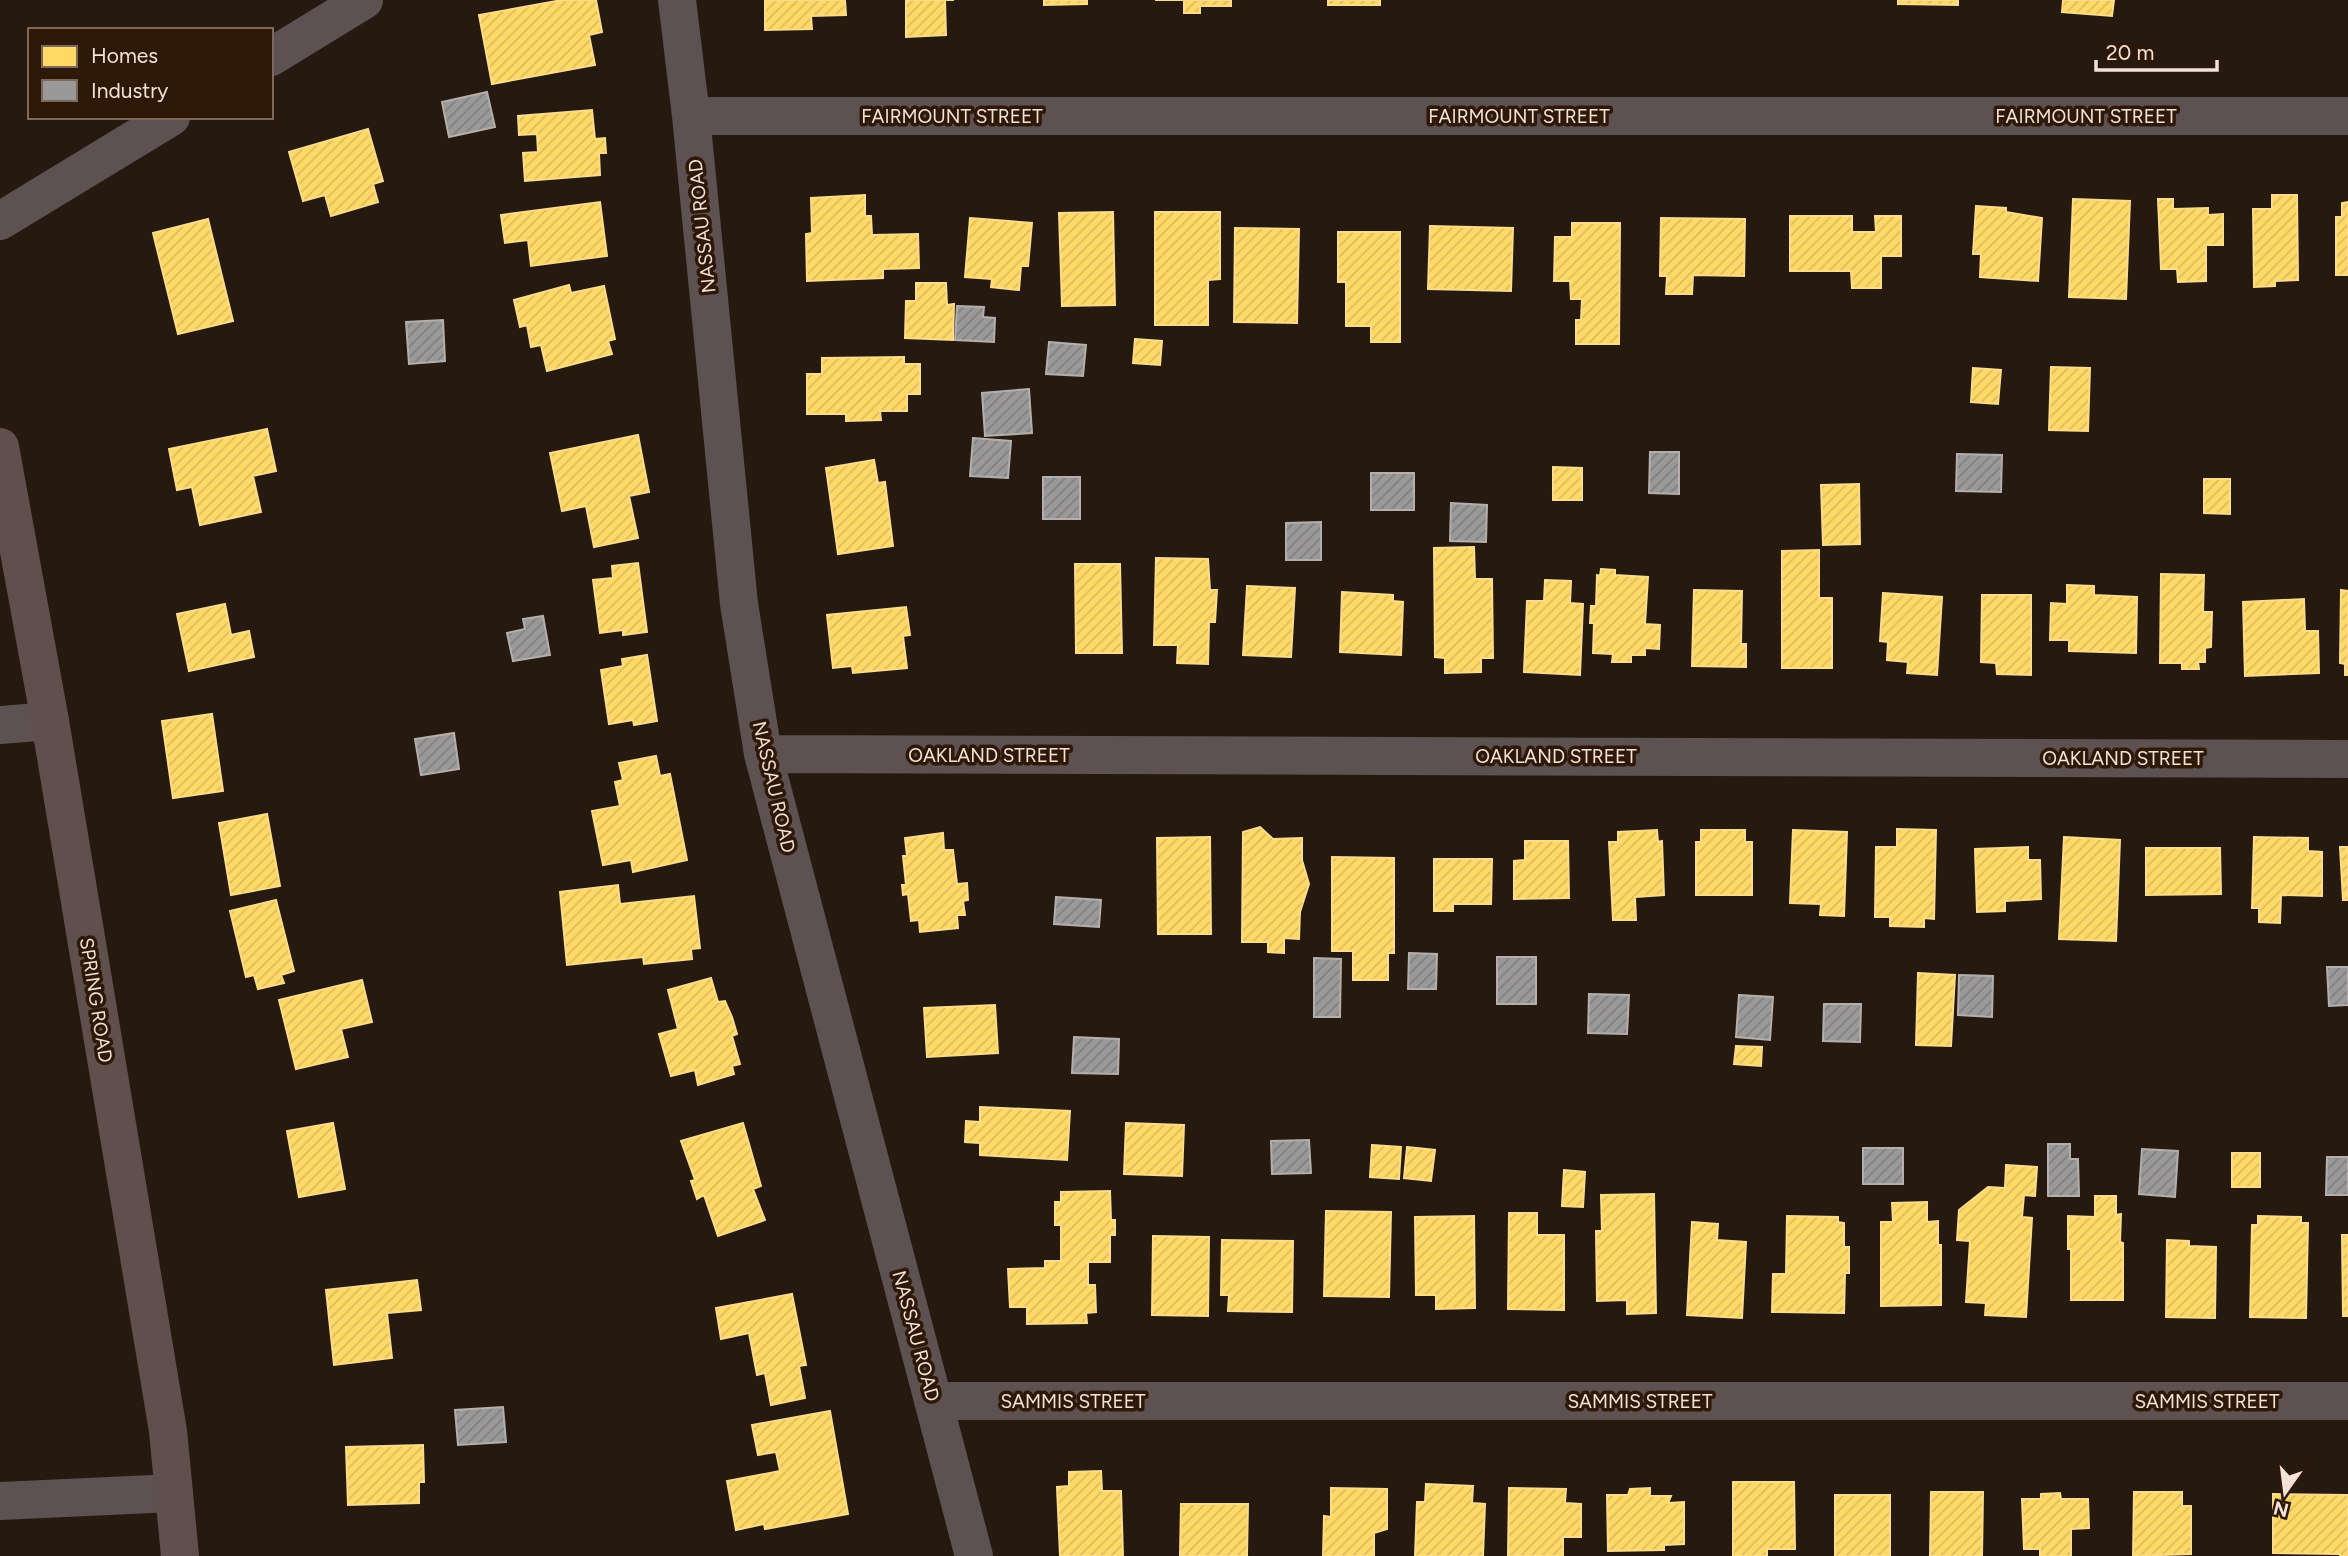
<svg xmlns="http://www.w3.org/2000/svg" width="2348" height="1556" font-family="Figtree,sans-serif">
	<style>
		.homes { fill: url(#homes-hatch); stroke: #fbdc88; stroke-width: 2 }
		.industry { fill: url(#industry-hatch); stroke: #b4afac; stroke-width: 2 }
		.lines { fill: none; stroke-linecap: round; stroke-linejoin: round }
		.minor { stroke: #5e5151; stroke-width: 38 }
		.major { stroke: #60504d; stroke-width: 38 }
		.labels { text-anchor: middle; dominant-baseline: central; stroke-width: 7; stroke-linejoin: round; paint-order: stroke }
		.street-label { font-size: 19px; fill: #f2e2d7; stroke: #2e1807 }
	</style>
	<defs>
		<pattern id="homes-hatch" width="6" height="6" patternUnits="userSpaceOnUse" patternTransform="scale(1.75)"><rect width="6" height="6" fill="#ffd966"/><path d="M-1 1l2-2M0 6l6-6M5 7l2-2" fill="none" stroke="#dbbb5e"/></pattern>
		<pattern id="industry-hatch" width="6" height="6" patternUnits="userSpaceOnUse" patternTransform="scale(1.75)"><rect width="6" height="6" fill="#999"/><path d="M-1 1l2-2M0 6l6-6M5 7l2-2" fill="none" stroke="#81807e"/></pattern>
	</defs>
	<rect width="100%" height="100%" fill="#251910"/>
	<path class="homes" d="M562 0H596L602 32 589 35 595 65 492 84 479 15Z
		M765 0H845L846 15 811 16 812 29 765 30Z
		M906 0H954H945L946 35 906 37Z
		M1044 0H1087V4L1044 5Z
		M1184 0H1155H1231V6H1200V13H1184Z
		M1328 0H1380V5H1328Z
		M1898 0H1958V5L1898 4Z
		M2063 0H2114L2112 16 2062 12Z
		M592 110 595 139 605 138 606 153H599L600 175 525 181 523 153 538 152 537 134 519 135 518 116Z
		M368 129 383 181 373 184 378 202 331 216 325 195 303 201 289 152Z
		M865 195V216H871L872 235 918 234 919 268 883 269V278L807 281 806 234 812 233 811 198Z
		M2272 195H2297L2298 280 2275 281V286L2254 287 2253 209H2272Z
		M2073 199 2130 201 2126 299 2069 297Z
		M2158 199H2173V209L2208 208V215L2223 214V245H2206V281L2178 282 2177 269H2161Z
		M600 202 607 256 531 266 528 240 505 243 501 215Z
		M2348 202V275H2336V217H2342V203Z
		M1976 206 2006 208V212L2042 218 2038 281 1980 277 1981 254H1973Z
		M1113 212 1115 305 1062 306 1059 213Z
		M1155 212H1220V279L1208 280V325H1155Z
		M1790 216H1852V232H1876L1875 216H1901V256H1881V288H1852L1851 271H1790Z
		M970 218 1032 223 1028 266H1021L1019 290 991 287 992 279 965 277Z
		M1661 218 1745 219 1744 276 1693 275 1692 294H1666L1667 276H1660Z
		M208 219 233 321 178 334 153 233Z
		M1572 223H1620L1619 344H1576V320H1581L1582 299H1571L1570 281H1554L1555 237H1572Z
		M1430 226 1513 228 1511 291 1428 289Z
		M1235 228 1299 229 1297 323 1234 322Z
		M1338 232H1400V342H1371V326H1346V282H1338Z
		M916 283H946L947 305 954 304 953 340 905 338 906 301H916Z
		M569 285 571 293 604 286 615 339 608 341 612 354 547 371 541 345 531 347 527 325 520 327 514 300Z
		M1135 339 1162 341 1160 365 1133 363Z
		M904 357V364H920V394H907V411H880L881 420 846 421V414H807V374H822V358Z
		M2051 367 2090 368 2088 431 2049 430Z
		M1973 368 2001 370 1998 404 1971 402Z
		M267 429 276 471 253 476 261 512 200 525 192 487 177 490 169 449Z
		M638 435 649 492 629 496 638 538 594 547 586 506 562 511 550 453Z
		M874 460 878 483 885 482 893 546 838 554 826 468Z
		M1553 467 1582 468V500H1553Z
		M2204 479H2230V514L2204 513Z
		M1859 484 1860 544 1823 545 1821 485Z
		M1474 547 1475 579H1492L1493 658H1481V672L1445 673V658L1435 657 1434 548Z
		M1819 550V598H1832V668H1782V551Z
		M1156 558 1208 559 1210 590H1217L1215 622H1209L1208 664 1177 663 1178 645H1154Z
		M638 563 647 632 623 635V630L600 633 593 580 613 578 612 566Z
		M1075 564H1120L1122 653H1076Z
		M1601 569 1615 570V575L1648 577 1645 624 1660 625 1659 649 1645 648V655H1631V662H1612L1613 654 1593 653 1594 623H1590L1591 606H1596L1597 575 1600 576Z
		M2161 574 2204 575 2203 612H2212L2211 647 2205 648V662H2198L2199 669H2182V663H2160Z
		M1545 580 1571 581 1570 603 1583 604 1580 675 1524 672 1527 601H1544Z
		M2067 585 2094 586V595L2137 597 2136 653 2069 651V640H2050L2051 603 2067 604Z
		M1247 586 1295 588 1291 657 1243 655Z
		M1694 590 1742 591 1741 644H1746V667L1692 666Z
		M2341 590 2348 591V675H2345V664L2340 663Z
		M1342 592 1393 595V601L1403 602 1401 655 1340 652Z
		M1883 593 1942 597 1937 675 1907 673 1908 662 1887 660 1888 642 1880 641Z
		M1982 595H2031V675L1997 674 1996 663 1981 662Z
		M2304 599 2305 631H2318L2319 673 2245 676 2243 602Z
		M225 604 231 635 249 631 254 657 189 671 177 614Z
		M906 607 910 635 903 636 907 668 853 673 852 666 833 668 827 615Z
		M647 655 657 721 634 725 633 720 609 724 601 670 623 666 622 659Z
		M212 714 223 791 173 798 162 721Z
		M656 756 660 776 670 774 687 860 633 872 631 860 603 865 592 811 620 806 615 782 623 780 619 763Z
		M267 814 280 886 231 895 219 823Z
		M1260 827 1273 839 1302 838V860L1309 884 1300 912 1299 939 1284 938V953L1268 952V942H1242L1243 832Z
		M1897 829 1936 830 1934 919 1924 918V927L1890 926V917H1875L1876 847H1897Z
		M1657 830 1658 842 1662 841 1664 895 1635 897 1636 920H1613L1609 842H1618V832Z
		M1701 830H1745V842H1752V895H1696V842H1701Z
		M1793 830 1847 832 1844 916 1820 915 1821 904 1790 903Z
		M943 833 944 850H953L957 884 967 883 968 900 963 901 965 915H957L958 928 920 932 919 920 911 921 908 894 903 895 902 885H906L903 856H907L905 838Z
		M1210 837 1211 934H1158L1157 838Z
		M2064 837 2120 840 2116 941 2059 939Z
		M2254 837 2308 838V851L2322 852V896L2281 895 2280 923 2259 922V908H2252Z
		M1525 841H1568L1569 898 1514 899V861L1525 860Z
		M2028 847V860H2040L2041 899 2005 901V911L1977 912 1975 849Z
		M2340 847H2348V900H2343Z
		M2146 848H2220L2221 894 2146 895Z
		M1332 857 1394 858V953H1388V980H1353V951H1332Z
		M1434 859H1492L1491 904H1453V911H1434Z
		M618 885 620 904 694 896 700 948 691 949 692 959 644 964 643 957 567 965 560 892Z
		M276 900 294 971 281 975 284 983 258 989 254 975 246 977 230 911Z
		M1918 973 1955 975 1951 1046 1916 1045Z
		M711 978 718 1002 725 1001 732 1017 737 1034 732 1036 740 1064 732 1066 734 1074 698 1085 695 1070 671 1076 659 1034 678 1029 668 990Z
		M362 980 372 1022 341 1029 348 1057 296 1069 279 1000Z
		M995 1005 998 1053 927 1057 924 1008Z
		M1736 1046 1762 1047 1761 1066 1734 1064Z
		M980 1107 1070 1111 1067 1160 980 1155V1143L965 1142 966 1121 980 1122Z
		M333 1123 345 1189 299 1197 287 1131Z
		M743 1123 761 1186 753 1189 765 1220 718 1236 704 1195 697 1199 691 1181 695 1180 681 1141Z
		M1126 1123 1184 1125 1182 1176 1124 1174Z
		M1372 1145 1401 1147 1399 1179 1370 1177Z
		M1407 1147 1435 1150 1431 1181 1404 1178Z
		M2232 1153H2260V1187H2232Z
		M2006 1165 2037 1167 2035 1196 2024 1195 2022 1217 2032 1218 2026 1317 1985 1315 1986 1303 1966 1302 1970 1241 1957 1240 1959 1210 1988 1187 2005 1188Z
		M1564 1170 1585 1172 1583 1207 1562 1206Z
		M1110 1191 1111 1220H1115V1235H1110V1262H1088V1285H1095L1096 1312 1086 1313 1087 1323 1027 1324V1307H1010L1008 1269 1045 1268V1261H1061V1225H1055V1202H1061V1192Z
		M1654 1194 1656 1313 1627 1314V1300L1597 1301 1596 1231H1602L1601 1195Z
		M2095 1196H2116V1215L2121 1214 2120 1242 2123 1243V1300H2071V1249H2068V1216L2095 1217Z
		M1927 1202V1222L1938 1221V1245H1941V1305L1881 1306V1222H1893L1892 1203Z
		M1326 1211 1391 1212 1389 1297 1324 1296Z
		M1509 1213H1537V1235H1564V1310L1508 1309Z
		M1474 1216 1475 1308 1436 1309V1295H1416L1415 1217Z
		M1787 1216 1838 1217V1222L1844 1223V1247H1849V1273H1845L1844 1313 1772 1312 1773 1274H1786Z
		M2258 1216 2301 1217V1223H2308L2306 1318 2250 1317 2252 1225H2258Z
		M1692 1222 1718 1224 1717 1240 1746 1242 1742 1318 1687 1315Z
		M2342 1235H2348V1316H2343Z
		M1153 1236 1209 1237 1208 1316 1152 1315Z
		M1222 1240 1293 1241 1292 1312 1228 1311 1229 1295H1221Z
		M2167 1240 2189 1241V1246L2216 1247 2215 1318 2166 1317Z
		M417 1280 421 1310 387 1313 392 1358 334 1365 326 1290Z
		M792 1294 806 1365 799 1366 805 1398 771 1405 765 1373 757 1375 749 1333 721 1339 716 1308Z
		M830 1411 848 1514 765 1529 764 1524 736 1530 727 1481 780 1471 776 1452 758 1455 752 1425Z
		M423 1445 424 1482H419V1503L348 1505 346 1447Z
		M1101 1471 1102 1491H1121L1123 1556H1060L1057 1487 1069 1486V1472Z
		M1733 1482H1794L1795 1549H1767V1556H1733Z
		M1426 1484 1473 1486 1472 1503 1485 1504 1483 1556H1415L1417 1502H1425Z
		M1331 1488 1387 1489V1529L1374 1533V1556H1323L1324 1516 1331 1517Z
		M1509 1488 1566 1489 1565 1503 1581 1504V1537H1563V1556H1508Z
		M1650 1488V1496H1671L1668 1503 1684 1502V1544L1664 1545V1550L1608 1551 1607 1495H1628L1630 1489Z
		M1931 1492H1983L1982 1556H1930Z
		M2134 1492H2182V1506H2191V1554L2133 1556Z
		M2060 1493 2061 1499H2088L2089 1528 2071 1529V1556H2040V1549H2024L2022 1499H2041V1494Z
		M2273 1494 2348 1495V1556H2340V1554L2273 1553Z
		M1835 1495H1890V1556H1835Z
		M1181 1504H1248L1247 1556H1180Z"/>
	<path class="industry" d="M487 92 495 127 449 137 442 102Z
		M957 306 984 307 983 317 995 318 994 342 955 340Z
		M443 320 445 361 409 364 406 322Z
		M1049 342 1086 345 1083 376 1046 374Z
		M1029 389 1032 433 985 436 982 393Z
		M973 438 1011 441 1008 478 970 476Z
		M1650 452H1679V494L1649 493Z
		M1957 454 2002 455 2001 492 1956 491Z
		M1371 473H1414V510H1371Z
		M1043 477H1080V519H1043Z
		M1451 503 1487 505 1486 542 1450 541Z
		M1321 522V560H1286V523Z
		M543 616 550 655 513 661 507 633 525 629 523 619Z
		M454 733 459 769 421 775 415 739Z
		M1056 897 1101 900 1099 927 1054 924Z
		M1409 953 1437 954 1436 989H1408Z
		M1497 957H1536V1004H1497Z
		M1314 958 1341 959 1340 1017H1314Z
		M2327 967H2348V1005L2329 1006Z
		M1959 975 1993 976 1992 1017 1958 1015Z
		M1589 994 1629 995 1627 1034 1588 1033Z
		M1739 995 1773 997 1770 1040 1736 1037Z
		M1824 1004H1861L1860 1042 1823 1041Z
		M1074 1037 1119 1039 1118 1074 1072 1073Z
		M1309 1140 1311 1173 1272 1174 1271 1141Z
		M2048 1144H2070V1159H2078L2079 1196H2048Z
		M1863 1148H1903V1184H1863Z
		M2142 1149 2178 1151 2175 1197 2139 1194Z
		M2327 1157H2348V1195H2326Z
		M503 1407 506 1442 458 1445 455 1410Z"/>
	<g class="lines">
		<path class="minor" d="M677 0 691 116 739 604 763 754 974 1556
			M271 57 364 0
			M691 116H2348
			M0 221 171 117
			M0 725 50 721
			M763 754 2348 759
			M933 1401H2348
			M0 1501 174 1493"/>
		<path class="major" d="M0 447 50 721 168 1431 180 1556"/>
	</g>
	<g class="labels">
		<g class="street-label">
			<text x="952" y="116">FAIRMOUNT STREET</text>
			<text x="1519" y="116">FAIRMOUNT STREET</text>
			<text x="2086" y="116">FAIRMOUNT STREET</text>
			<text transform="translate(702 226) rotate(-96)">NASSAU ROAD</text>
			<text x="989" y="755">OAKLAND STREET</text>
			<text x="1556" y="756">OAKLAND STREET</text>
			<text x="2123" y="758">OAKLAND STREET</text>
			<text transform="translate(774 787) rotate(77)">NASSAU ROAD</text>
			<text transform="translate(96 1000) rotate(81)">SPRING ROAD</text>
			<text transform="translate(916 1336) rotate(75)">NASSAU ROAD</text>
			<text x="1073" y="1401">SAMMIS STREET</text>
			<text x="1640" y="1401">SAMMIS STREET</text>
			<text x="2207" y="1401">SAMMIS STREET</text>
		</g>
	</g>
	<rect x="28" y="28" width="245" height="91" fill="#2e1807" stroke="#7c695a" stroke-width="2"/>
	<rect x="42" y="46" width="35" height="21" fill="#ffd966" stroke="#7c695a" stroke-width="2"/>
	<text x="91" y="63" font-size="21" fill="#f2e2d7">Homes</text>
	<rect x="42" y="80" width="35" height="21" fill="#999999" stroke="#7c695a" stroke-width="2"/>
	<text x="91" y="98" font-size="21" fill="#f2e2d7">Industry</text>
	<g transform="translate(2285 1493) rotate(194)" stroke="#2e1807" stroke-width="5" paint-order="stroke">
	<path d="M0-5L12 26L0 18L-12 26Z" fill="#f2e2d7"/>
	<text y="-10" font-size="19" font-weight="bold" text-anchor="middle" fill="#f2e2d7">N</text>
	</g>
	<path d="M2096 60v10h121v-10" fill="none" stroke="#f2e2d7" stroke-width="3.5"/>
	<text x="2106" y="60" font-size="21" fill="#f2e2d7" stroke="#2e1807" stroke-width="5" paint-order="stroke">20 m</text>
</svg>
